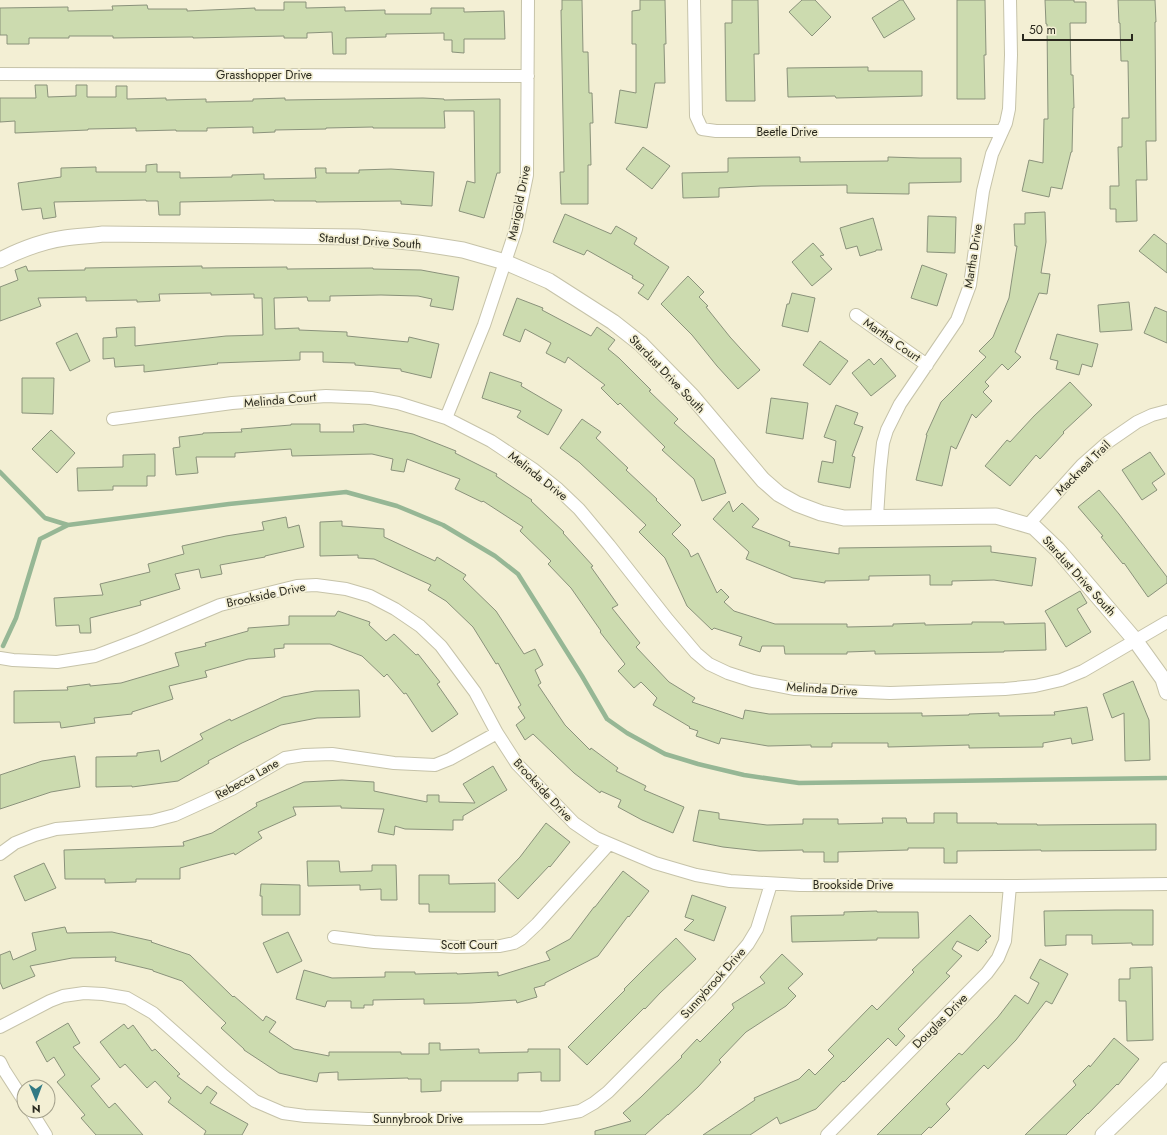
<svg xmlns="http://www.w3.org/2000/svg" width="1167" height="1135" font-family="Jost,sans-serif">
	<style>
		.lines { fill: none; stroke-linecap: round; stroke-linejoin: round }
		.stream { stroke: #96b795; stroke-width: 4.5 }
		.building { fill: #ccdbaf; stroke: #8a927b }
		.minor-casing { stroke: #c6c3a9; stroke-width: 14 }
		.tertiary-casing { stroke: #c6c3a9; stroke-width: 17 }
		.minor { stroke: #fff; stroke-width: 12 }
		.tertiary { stroke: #fff; stroke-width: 15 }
		.labels { text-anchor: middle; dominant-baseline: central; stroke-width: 3.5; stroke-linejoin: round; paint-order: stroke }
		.street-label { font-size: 12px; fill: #2a291e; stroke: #f3efd4 }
	</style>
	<rect width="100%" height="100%" fill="#f3efd4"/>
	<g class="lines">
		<path class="stream" d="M0 472 45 518 68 525 229 504 346 492 397 506 443 525 495 556 518 574 582 676 607 719 627 733 665 754 698 764 744 775 799 783 1166 778
			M3 646 16 618 40 539 68 525"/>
	</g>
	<path class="building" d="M562 0H582L583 52H588L589 93H592L593 123H590L591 165H588V204H561L560 172H564L561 10H562Z
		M640 0H665L666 44H664L665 83H655L647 128 615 123 620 90 636 93V44H632V11L640 10Z
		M732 0H758L759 54H754L755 101H726L725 23H732Z
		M802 0H815L831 17 812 36 789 12Z
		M900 0H903L915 19 884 38 872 18Z
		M957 0H985L986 55H984L985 99H957Z
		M1045 0H1074V2H1086V23H1070L1071 75H1073L1074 108H1073L1072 152H1071L1062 189 1051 187 1049 197 1022 191 1029 160 1043 163 1044 119H1048L1047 24H1046Z
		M1118 0H1155L1156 22H1155L1156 141H1146L1147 180H1136L1137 221 1116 222V209H1110V186H1119L1118 147H1122V118H1129L1128 61H1121L1120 23H1119Z
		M284 2H306V8L345 7V11L385 10V14H431V8H464V12L504 11 505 39H464V53L452 52V40H444V33L386 34V37L346 38V54H333L332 32 307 33V38H284V36L193 38V37L113 38V36H69V38H29V44H7V35H0V8L68 7V11L113 10 112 6 147 5 148 9H187V11L255 8V10H284Z
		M868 67V71H922V96L836 98 835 96 788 97 787 68Z
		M35 85H47L48 97 76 96V85H87V97H116V86H127V99L166 98V100L206 99V102L253 101V99L285 98V100L423 98 444 99V100L500 99V173H497L484 218 459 211 467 181 475 183 474 111H444L445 128H373V127L326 128V129L275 130V132L253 133V127L207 128V131H176V130L136 131V128L88 129V130L15 133V121L0 122V98H36Z
		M643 147 670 166 652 189 626 169Z
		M800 157V162L888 161V157L920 158H961V182L909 183V194L847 193V185L761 186 719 188V197L683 198 682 173 728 172V158Z
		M157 164V172H180V178L232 177V175L264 174V179L316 178 315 168H326V173H359V170L391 169 434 172 432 206 401 204V201L316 202V201H274V200L180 202V215H159L158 201H146V200L54 202 56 217 43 219 41 208 22 210 18 183 61 177V168L96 167V172H146V165Z
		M1045 212 1046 242 1041 273 1050 274 1047 294 1039 293 1015 352 1021 357 1008 370 1002 364 985 382 989 386 983 392 992 401 976 418 972 414 956 449 951 446 942 486 916 480 927 435H926L941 402 986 357 979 351 993 337 1009 298 1017 246H1015L1014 224H1025V213Z
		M565 214 611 234 616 226 637 238 634 244 669 267 648 300 638 293 644 285 632 278 633 276 587 250 584 255 553 242Z
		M928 216 956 217 955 253 927 252Z
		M873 218 882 250H876V251L860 256 857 246 846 249 840 228Z
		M1154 234 1167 244V273L1139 251Z
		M813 243 824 255 820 256 832 269 812 286 792 262Z
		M922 265 947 274 937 306 911 298Z
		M26 266 28 271 85 270V268L202 266V268L287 267V269L373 268V269L421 270 459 277 453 310 430 306 432 299 418 296 381 295 330 296V301H308L307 297 274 298 275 329 299 328V330L347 332V336L408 342 409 337 439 344 431 378 401 371V369L355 365V363L323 362V352H300V360L217 363 218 364 144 372V365L115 367 114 358 103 359V338L117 337 116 328 135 327V346L226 336 263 335 262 298H254V294L211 295V293L159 294 160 301 137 302V300L86 301V297L38 298 41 306 0 321V287L18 280 15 270Z
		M688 276 704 292 699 297 708 306 706 307 730 337 760 370 738 389 717 366 692 335 661 304Z
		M792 293 815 298 808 332 782 326 787 304H789Z
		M517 298 543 308 542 310 591 336 597 327 615 340 608 349 619 358 651 390 649 391 678 419 674 423 714 459 726 493 702 501 694 479 662 450 665 447 620 403 618 405 601 388 605 385 568 357 565 363 546 353 551 343 525 329 520 342 503 335Z
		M1129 302 1132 330 1100 332 1098 305Z
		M1155 307 1167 312V343L1144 333Z
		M77 333 90 361 70 371 56 343Z
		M1057 334 1098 344 1092 367 1082 364 1079 375 1056 369 1058 361 1050 359Z
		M820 341 848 361 830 385 803 365Z
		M881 358 896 376 871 396 852 373 869 359 874 365Z
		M490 372 522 383 521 386 562 410 548 435 517 417 521 411 482 398Z
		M22 378H54L53 414 22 413Z
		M1070 382 1092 405 1063 432 1064 433 1040 459 1036 455 1010 486 985 466 1007 440 1010 442 1034 416Z
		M771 398 808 403 803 439 766 433Z
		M836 405 858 413 854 424 863 427 852 456 855 457 850 488 818 482 822 461 833 463 836 441 824 437Z
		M582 419 601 432 596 438 628 468 626 470 657 499 656 500 681 525 672 534 688 550 691 557 698 553 717 593 721 589 729 597 724 602 734 611 775 624H847V627L893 626V624L925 623V625L972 624V622H1004V624L1045 623 1046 650 1004 651V652L875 654V651L847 652V654H785L784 646H762L760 652 739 645 742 637 714 628 712 630 687 606 665 558 639 532 646 525 579 462 560 448Z
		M291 424H320V432H354L353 425 365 424 413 434 456 451 455 453 497 474 496 476 532 500 531 501 564 532 563 533 593 566 591 567 618 605 612 608 640 643 636 647 669 682 695 698 692 702 743 719 745 710 769 714 922 713V716L969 715V714L999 713V716L1055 715 1054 712 1087 707 1093 740 1072 744 1071 738 1043 743V747L969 748V745L888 747V743H832V747H811V745L768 746 721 738 719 744 696 736 698 731 689 728 690 727 653 705 657 698 641 682 634 688 618 671 625 664 600 632 601 631 571 588 548 564 551 561 520 531 523 527 483 501 482 502 455 489 460 479 407 459 404 472 391 470 393 459 372 454 292 456 291 449 235 453V457H196L198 473 176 475 173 448 180 447 179 437 203 434V433L242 432 241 429 291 425Z
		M51 430 75 453 57 473 32 449Z
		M1150 452 1165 474 1152 483 1157 490 1142 500 1122 470Z
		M155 454V476H147V486H113V490L78 491 77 468 123 467V455Z
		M1099 490 1119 514 1167 577V583L1148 597 1124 563 1123 564 1101 537 1103 536 1078 507Z
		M729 501 733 512 742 503 759 519 752 527 790 542 789 546 839 554V548L991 546V552L1036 558 1032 586 994 580 952 581V585H930V575L869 576V580L825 581V583L793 578 746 559 749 552 713 519Z
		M286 517 288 528 299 525 304 547 265 556V557L220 565 222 574 201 578 199 569 175 574 180 589 140 601 141 605 90 618 91 633H80L79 625 56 626 54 598 103 595 100 584 150 572 148 564 184 554 182 546 226 536 264 530 262 522Z
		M342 521V526L384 529V537L435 561 437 557 466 575 463 579 496 611 524 654 535 649 543 665 535 670 541 683 538 685 565 725 590 750 591 748 618 768 616 771 646 786 644 790 684 807 673 833 642 820 618 807 621 800 601 791 600 793 574 773 533 734 525 740 516 725 525 718 518 707 521 705 498 663 496 664 473 627 446 601 428 590 431 585 374 559 358 558V555L320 556V522Z
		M1080 591 1087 603 1077 609 1091 632 1066 647 1045 611Z
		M338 611 370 622 369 625 386 641 394 634 416 655 418 654 440 682 437 684 458 714 432 732 406 693 404 694 387 674 384 677 362 656 330 644H284V648L274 649 275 657 248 659 205 671 207 677 169 686 173 699 132 712V714L94 718 95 723 61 728 60 722 14 723V691L68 690 67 687 90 684V686L121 683 179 666 175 653 206 646 205 643 248 631V628L289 625V616H335Z
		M1133 681 1149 720 1150 760 1125 761 1124 713 1112 718 1103 694Z
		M359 690 360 717 317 718 281 725 242 743 208 761 209 763 178 781 132 787V786L96 787V757L137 756V753L159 750 161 762 203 739 200 734 230 719 231 721 283 697 315 691Z
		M75 756 80 787 51 792 0 809V775L42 761Z
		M493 766 507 790 463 816V820H453V830L405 829 395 826 394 835 378 832 384 809 341 808V806L293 807 296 815 258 832 262 838 235 855 234 853 180 868V879H136V882L105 883V879H65L64 850 184 846 183 842 212 833 257 806 256 803 304 782 342 780 374 782V791L427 802V795H439V802L475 803 463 784Z
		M699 810 719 813V819L767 825 803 824V819H838V824L883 823 882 818H906L907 823H934V813H957V823H997V824H1037V825L1156 824V850L1041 851V850L957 851V863H944V848H908V850L838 852V862H824V852H803V850L759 851 723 847 693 841Z
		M546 823 570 842 550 867 549 866 518 899 498 880 520 857Z
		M307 861H339L340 872 372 871V865H396L397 900H381V889L360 890V885L308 886Z
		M44 863 56 888 25 901 14 876Z
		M623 871 649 891 629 917 628 916 598 956 545 983V985L534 988 537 997 517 1003 516 1000 471 1003 424 1004V999L373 1000V1005H364V1008H351V1001H327L325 1007 296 999 304 970 332 978 385 977V972H415V974L457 973V974L498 972V976L550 960 546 952 570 939 594 907H595Z
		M419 875H449V884L495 883V912H429V904H419Z
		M261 884 300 885V915H262V896H260Z
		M692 895 726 907 714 941 684 930 694 920 685 917Z
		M1116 910H1153V945H1132V943L1092 944V935H1066V945L1045 946 1044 911Z
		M877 911V912H918L919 938H877V940L792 942 791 916 844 915V912Z
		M970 915 991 936 985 941 987 942 978 951 957 941 952 949 962 956 946 973 950 976 898 1029 905 1036 896 1046 888 1038 844 1082 843 1081 816 1109 780 1124 777 1117 750 1135H703L755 1100 754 1098 799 1079 809 1069 815 1075 834 1056 828 1050 872 1005 877 1010 914 972 912 970Z
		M65 927 67 933 112 932 152 941 151 942 190 955 233 997 234 996 263 1021 266 1016 276 1022 269 1032 294 1049 329 1056V1052H401V1054H429V1043H440V1050L479 1049V1053L528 1052V1049H560V1081H541V1072L518 1073V1081H441V1091L421 1092V1079H408V1078L338 1080V1072L319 1073 317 1082 279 1073 244 1050V1049L221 1028 226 1023 182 981 153 971V970L115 961 116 957 72 958 30 966 35 976 3 989 0 982V955L10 951 13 960 36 950 32 933Z
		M288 932 302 961 277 973 263 943Z
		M676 938 696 959 660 993 645 1009 644 1008 587 1065 568 1047 625 990 624 989 647 966Z
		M782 954 803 974 788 988 796 996 786 1006 746 1032 719 1060 721 1062 698 1087 668 1115V1114L645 1135H595V1131L631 1121 623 1113 641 1097 682 1057 681 1056 697 1039 700 1042 734 1008 732 1004 765 983 760 977Z
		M1040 959 1068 974 1052 1004 1046 1001 1016 1040 988 1069 984 1065 946 1104 950 1109 931 1128 929 1127 921 1135H877L959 1053 962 1055 998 1017 1015 995 1028 1004 1039 983 1030 978Z
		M1152 967 1153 1040 1127 1041 1126 1001H1119V979H1130V968Z
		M68 1023 80 1043 73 1047 100 1079 91 1086 109 1108 115 1103 143 1135H96L81 1118 85 1115 57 1082 65 1075 54 1057 47 1062 36 1042Z
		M124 1024 128 1029 133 1025 152 1051 155 1049 180 1074 177 1076 201 1094 207 1086 217 1093 210 1103 248 1124 242 1135H204L206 1131 168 1102 171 1098 155 1081 147 1088 125 1064 120 1068 100 1042Z
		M1114 1038 1139 1059 1118 1085 1117 1084 1088 1114V1113L1066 1135H1025L1076 1085 1073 1081 1089 1065 1090 1067Z"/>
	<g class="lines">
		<defs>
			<path id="minor" d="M694 0 696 116 702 129 716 131H1002
				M0 74 528 76
				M856 315 927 365
				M446 418 484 325 516 229 527 175 528 0
				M113 419 232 403 326 396 371 398 398 403 446 418 491 441 533 469 558 489 579 509 609 545 668 620 696 653 709 664 728 673 753 681 795 689 890 693 1005 689 1035 686 1061 680 1083 671 1167 622
				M877 517 880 470 883 443 887 430 900 404 957 320 970 285 983 191 992 154 1006 123 1009 109 1011 55 1010 0
				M1028 525 1082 465 1108 442 1137 422 1152 415 1167 411
				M0 658 13 660 57 662 95 656 140 639 220 605 297 586 316 585 346 589 370 596 395 609 420 626 441 646 475 692 497 733 517 764 574 823 596 838 655 863 696 875 730 881 800 885 1010 886 1167 884
				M0 854 15 843 35 835 56 829 152 821 175 815 232 789 285 758 304 755 332 754 394 763 435 765 450 759 497 733
				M334 937 374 942 456 947 500 946 514 943 521 939 537 924 609 844
				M0 1027 50 1001 63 996 84 993 103 994 127 998 153 1013 224 1076 255 1101 283 1113 305 1116 368 1119 542 1118 580 1111 594 1103 608 1092 710 989 748 944 757 929 771 884
				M0 1062 4 1070 24 1101
				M31 1111 46 1135
				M827 1135 987 973 998 958 1005 941 1010 886"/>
			<path id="tertiary" d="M0 260C20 250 43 241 65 238 78 236 90 236 103 234L358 237 418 243 463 250 505 262 549 281 613 322 641 344 692 396 763 480 779 494 797 504 821 513 844 518 996 516 1034 527 1058 550 1135 640 1163 679 1167 692
				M1103 1135 1158 1082 1167 1070"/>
		</defs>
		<use href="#minor" class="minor-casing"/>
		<use href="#tertiary" class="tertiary-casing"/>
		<use href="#minor" class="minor"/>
		<use href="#tertiary" class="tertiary"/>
	</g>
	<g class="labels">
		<g class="street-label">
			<text x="264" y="75">Grasshopper Drive</text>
			<text x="787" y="132">Beetle Drive</text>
			<text transform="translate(519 203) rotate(-79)">Marigold Drive</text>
			<text transform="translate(370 241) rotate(4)">Stardust Drive South</text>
			<text transform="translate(973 256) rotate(-81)">Martha Drive</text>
			<text transform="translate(892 340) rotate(35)">Martha Court</text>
			<text transform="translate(667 374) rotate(46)">Stardust Drive South</text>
			<text transform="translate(280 400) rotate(-5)">Melinda Court</text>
			<text transform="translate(1083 468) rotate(-45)">Mackneal Trail</text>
			<text transform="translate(538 476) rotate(38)">Melinda Drive</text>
			<text transform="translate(1079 576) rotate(48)">Stardust Drive South</text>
			<text transform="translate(266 595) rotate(-12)">Brookside Drive</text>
			<text transform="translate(822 689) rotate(4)">Melinda Drive</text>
			<text transform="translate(247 779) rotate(-29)">Rebecca Lane</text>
			<text transform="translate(543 790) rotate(47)">Brookside Drive</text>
			<text x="853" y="885">Brookside Drive</text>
			<text x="469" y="945">Scott Court</text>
			<text transform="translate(713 983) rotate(-48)">Sunnybrook Drive</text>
			<text transform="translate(940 1021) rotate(-45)">Douglas Drive</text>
			<text x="418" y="1119">Sunnybrook Drive</text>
		</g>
	</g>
	<g transform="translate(36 1099) rotate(179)"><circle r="19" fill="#f3efd4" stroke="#a3a08b"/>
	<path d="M0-3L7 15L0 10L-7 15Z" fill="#327a84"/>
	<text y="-6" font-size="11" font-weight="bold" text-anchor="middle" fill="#2a291e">N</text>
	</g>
	<path d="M1023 34v6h109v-6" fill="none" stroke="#2a291e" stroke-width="2"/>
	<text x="1029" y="34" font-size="12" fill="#2a291e" stroke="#f3efd4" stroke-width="3" paint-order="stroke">50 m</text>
</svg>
